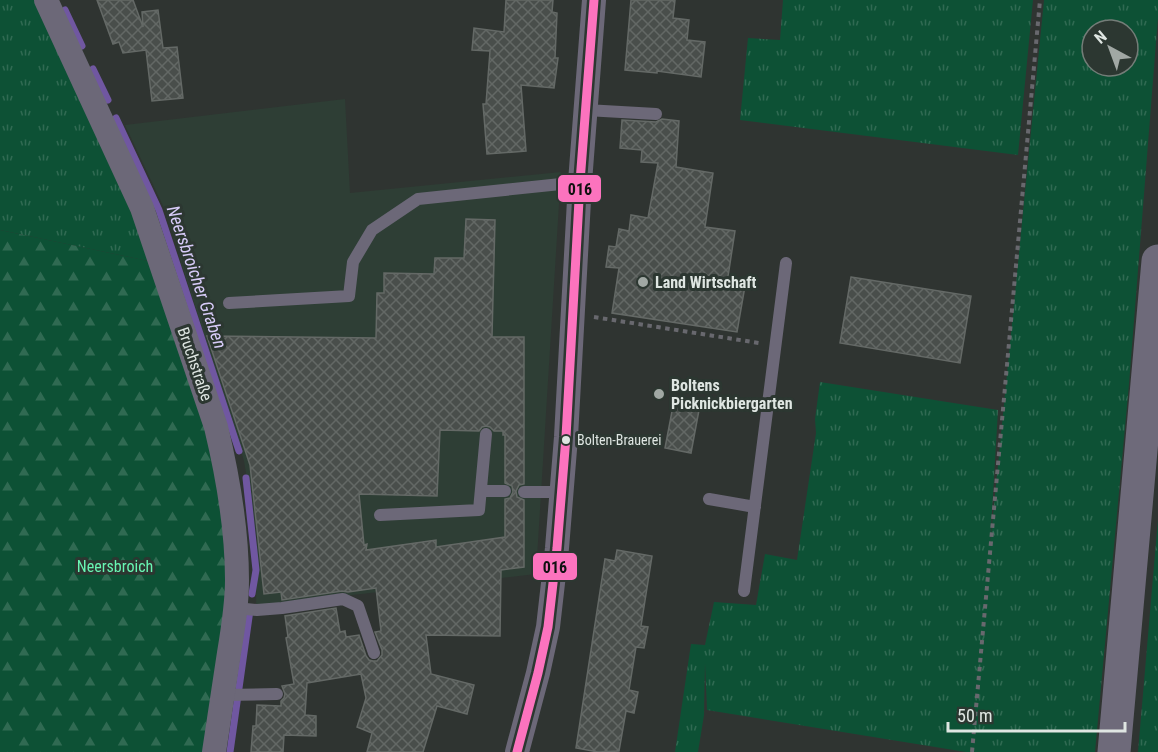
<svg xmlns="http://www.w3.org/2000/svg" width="1158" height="752" font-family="'Roboto Condensed',sans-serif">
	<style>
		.built { fill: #2e3e35 }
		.grass { fill: url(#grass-tufts); fill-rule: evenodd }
		.forest { fill: url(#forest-firs) }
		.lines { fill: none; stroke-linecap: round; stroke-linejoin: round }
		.stream { stroke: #7057a1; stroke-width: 7 }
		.building { fill: url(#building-cross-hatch); stroke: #646966; stroke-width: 1.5; fill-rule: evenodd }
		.path { stroke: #68686e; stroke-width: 4; stroke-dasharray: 4.5 4.5; stroke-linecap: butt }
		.lane { stroke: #6c6878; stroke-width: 12 }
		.street { stroke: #6c6878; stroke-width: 24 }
		.secondary { stroke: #6e6a7a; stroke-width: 33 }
		.bus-1-casing { stroke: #2c3731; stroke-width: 14 }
		.bus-1 { stroke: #fc73be; stroke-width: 9 }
		.poi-dot { fill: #a1a8a4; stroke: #2c3731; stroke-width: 2 }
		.bus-dot { fill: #dfe6e2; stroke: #2c3731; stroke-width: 2 }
		.labels { text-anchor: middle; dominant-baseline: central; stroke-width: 6; stroke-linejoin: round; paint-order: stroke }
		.bus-label { font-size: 14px; fill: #dfe6e2; stroke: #2c3731; text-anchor: start }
		.poi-label { font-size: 16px; font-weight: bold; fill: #dfe6e2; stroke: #2c3731; text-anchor: start }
		.street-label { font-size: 16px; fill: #dfe6e2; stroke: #2c3731 }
		.park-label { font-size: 16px; fill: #68f6b3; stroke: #2c3731 }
		.water-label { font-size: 18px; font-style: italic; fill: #d7cbf8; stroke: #2c3731 }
		.line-badge { stroke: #2c3731; stroke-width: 2 }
		.pale-badge-label { font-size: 16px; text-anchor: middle; font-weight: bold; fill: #111 }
	</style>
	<defs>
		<pattern id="grass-tufts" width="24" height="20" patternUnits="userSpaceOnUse" patternTransform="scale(1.5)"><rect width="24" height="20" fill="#0d5135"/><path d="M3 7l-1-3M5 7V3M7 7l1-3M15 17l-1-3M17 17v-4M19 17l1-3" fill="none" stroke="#306a52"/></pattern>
		<pattern id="forest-firs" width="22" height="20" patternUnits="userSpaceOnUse" patternTransform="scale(1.5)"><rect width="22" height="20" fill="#0d5135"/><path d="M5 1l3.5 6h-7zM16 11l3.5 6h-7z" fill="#306a52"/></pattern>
		<pattern id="building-cross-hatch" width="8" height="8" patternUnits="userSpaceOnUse" patternTransform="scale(1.5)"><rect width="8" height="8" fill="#494e4b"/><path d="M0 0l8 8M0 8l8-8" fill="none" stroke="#636865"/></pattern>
	</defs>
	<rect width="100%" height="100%" fill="#2f3431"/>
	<path class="built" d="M345 99 350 193 561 172 536 574 256 606 257 540 244 461 164 208 125 125Z"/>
	<path class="grass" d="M0 0H38L153 262 0 230Z
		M783 0H1033L1018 155 740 120 748 38 780 40Z
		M1044 0H1158V17L1129 384 1095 752H966L707 710 705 663 704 715 698 752H675L691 644 705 645 714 602 756 605 765 554 797 560 816 433 815 419 820 382 998 410 990 546ZM1092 30H1128V66H1092Z
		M1158 519V752H1138Z"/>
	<path class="forest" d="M0 230 153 262 220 471 232 571 208 752H0Z"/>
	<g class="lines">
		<path class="stream" d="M65 10 82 46
			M93 69 108 100
			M116 118 159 210 239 451
			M246 478 256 570 252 594
			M230 752 250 610"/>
	</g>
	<path class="building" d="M97 0H133L143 27 142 12 158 10 163 48 177 47 183 98 152 101 146 50 123 53 119 42 113 44Z
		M506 0H553L552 12 557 13 555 58H558L554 88 521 85 526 151 487 154 483 104H486L490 51 472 50 474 28 504 32Z
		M631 0H675L673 18 689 20 687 40 705 42 701 77 657 71V73L625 70Z
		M662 119 679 121 676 167 713 173 705 227 735 231 727 283 745 286 737 332 612 313 619 268 606 267 609 246 616 247 619 229 629 231 631 215 648 218 658 163 641 162 642 150 620 148 622 120 656 122Z
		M466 219 495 220 492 337H524V484L519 485 516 491 517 497 524 500V567L501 570 500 636 426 635 431 674 474 685 467 714 437 706 423 752H367L372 733 357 727 366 698 361 674 307 683 305 715 316 716V736L284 735 283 752H251L253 726H256L257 705 281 706V701L284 698 285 694 282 686 294 684 286 638 288 637 285 616 336 608 340 632 345 631 346 637 359 635 366 656 369 660 373 661H377L382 655V650L375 632 381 631 376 588 348 592 342 591 282 600 281 592 264 594 250 465 207 336 376 338 377 293H384V273L434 274 435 258H464ZM486 426 490 427 494 431H503V435H505V483L512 486 513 492 510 498 505 499V537L436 547V540L366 550 367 544 364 545 359 494 437 496 440 430 479 431 482 427Z
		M851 277 971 296 960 363 840 343Z
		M673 406 699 410 691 453 665 448Z
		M617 550 652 556 641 626 648 627 644 648 636 647 629 690 638 692 634 713 626 711 619 751 598 752 576 748 605 559 615 561Z"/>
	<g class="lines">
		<path class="path" d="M594 317 759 343
			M972 752 1040 0"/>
		<path class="lane" d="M586 110 656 114
			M229 303 349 296 353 262 372 230 418 199 580 182
			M481 491H505
			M524 492H563
			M709 499 755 507
			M380 515 479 510 486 434
			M744 591 786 263
			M236 608 257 610 282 608 343 599 358 606 374 653
			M223 695 277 694"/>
		<path class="street" d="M46 0 142 208 216 427C228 477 237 528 237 580 237 605 233 629 229 653 224 686 219 719 214 752
			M517 752 538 673 548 627 557 548 566 437 580 182 594 0"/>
		<path class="secondary" d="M1114 752 1158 261"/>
		<defs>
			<path id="bus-1" d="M517 752 538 673 548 627 557 548 566 437 580 182 594 0"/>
		</defs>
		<use href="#bus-1" class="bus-1-casing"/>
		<use href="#bus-1" class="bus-1"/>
	</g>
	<g class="poi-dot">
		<circle cx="643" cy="282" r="6"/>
		<circle cx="659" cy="394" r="6"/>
	</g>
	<circle class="bus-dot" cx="566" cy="440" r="5"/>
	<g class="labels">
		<g class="bus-label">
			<text x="577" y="440">Bolten-Brauerei</text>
		</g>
		<g class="poi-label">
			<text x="655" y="282">Land Wirtschaft</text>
			<text x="671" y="385">Boltens<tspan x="671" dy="18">Picknickbiergarten</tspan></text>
		</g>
		<g class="street-label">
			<text transform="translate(195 364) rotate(71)">Bruchstraße</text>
		</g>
		<g class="park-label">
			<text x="115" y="566">Neersbroich</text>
		</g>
		<g class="water-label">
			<text transform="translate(197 277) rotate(71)">Neersbroicher Graben</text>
		</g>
	</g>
	<g class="line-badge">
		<rect x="557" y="174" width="45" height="29" rx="6" fill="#fc73be"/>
		<rect x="532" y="552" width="46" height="29" rx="6" fill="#fc73be"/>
	</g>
	<g class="pale-badge-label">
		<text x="580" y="195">016</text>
		<text x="555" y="573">016</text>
	</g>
	<g transform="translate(1110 48) rotate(319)"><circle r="28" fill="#2c3731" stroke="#747d78" stroke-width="1.5"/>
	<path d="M0-4.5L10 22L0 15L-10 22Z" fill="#a1a8a4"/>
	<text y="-9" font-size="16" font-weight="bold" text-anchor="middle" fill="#dfe6e2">N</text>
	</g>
	<path d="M948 722v9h177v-9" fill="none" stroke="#dfe6e2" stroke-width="3"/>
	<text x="957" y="722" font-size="18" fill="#dfe6e2" stroke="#2c3731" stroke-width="4.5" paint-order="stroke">50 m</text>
</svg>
